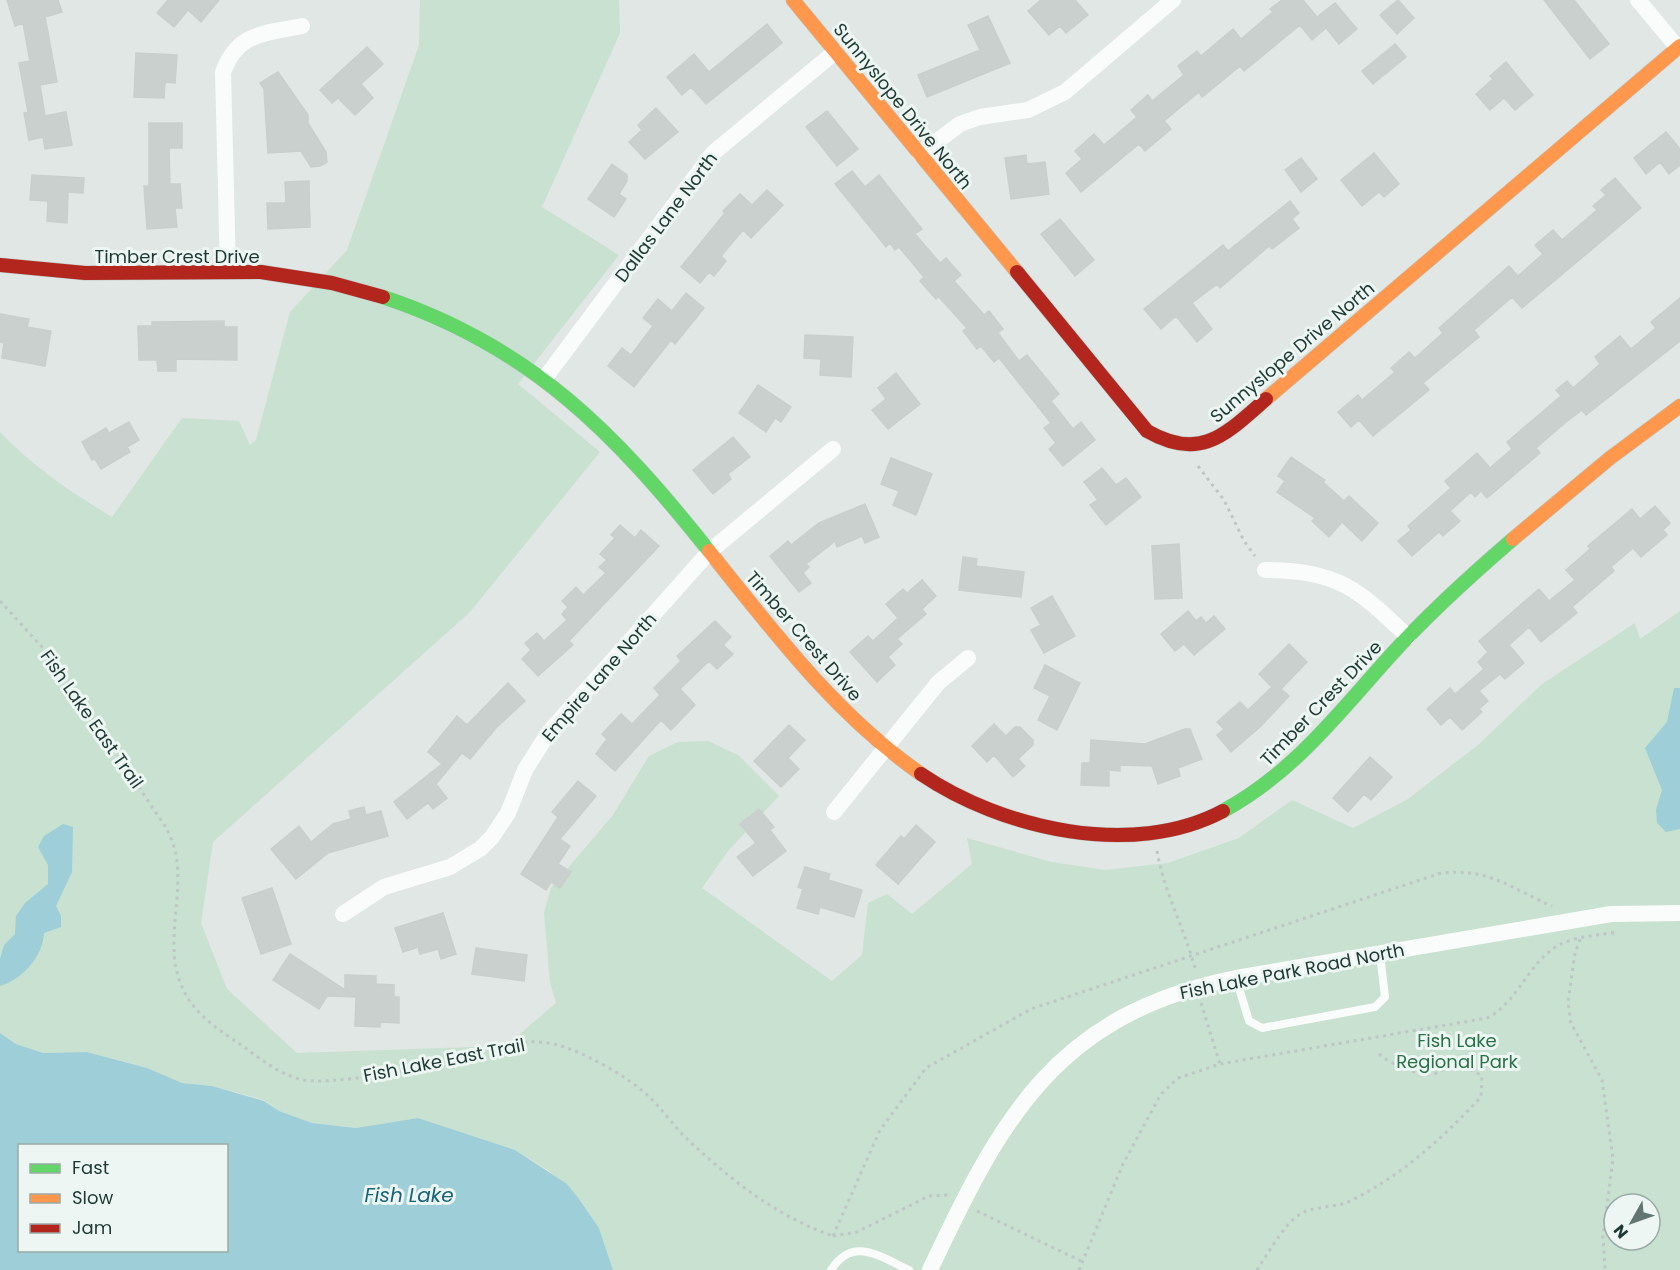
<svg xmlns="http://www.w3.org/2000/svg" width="1680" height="1270" font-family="Poppins,sans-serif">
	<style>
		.green { fill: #c8e1d0; fill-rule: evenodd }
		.water { fill: #9eced8; fill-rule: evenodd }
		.building { fill: #cad0ce; stroke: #c9cfcd; stroke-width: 1.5 }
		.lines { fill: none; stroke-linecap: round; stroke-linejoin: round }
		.fast-casing { stroke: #bcc6c3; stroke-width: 15 }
		.slow-casing { stroke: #bcc6c3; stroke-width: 15 }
		.jam-casing { stroke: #bcc6c3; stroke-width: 15 }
		.path { stroke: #bec7c5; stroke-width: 3; stroke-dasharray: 3 4.5; stroke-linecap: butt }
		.lane { stroke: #fafbfb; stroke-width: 8 }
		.street { stroke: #fafbfb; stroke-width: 16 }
		.fast { stroke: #63d668; stroke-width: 14 }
		.slow { stroke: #ff974d; stroke-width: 14 }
		.jam { stroke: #b3261e; stroke-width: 14 }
		.labels { text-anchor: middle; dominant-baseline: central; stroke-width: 6; stroke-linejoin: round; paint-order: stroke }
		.street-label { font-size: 18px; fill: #1e3933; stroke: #edf6f2 }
		.park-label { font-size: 18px; fill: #277246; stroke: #edf6f2 }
		.water-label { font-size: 20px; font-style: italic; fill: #166377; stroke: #edf6f2 }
	</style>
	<rect width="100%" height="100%" fill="#e0e7e4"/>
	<path class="green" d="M420 0H619L620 33 542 207 619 255 518 384 600 452 470 612 213 842 201 923 227 989 297 1053 501 1046 514 1039 556 1003 550 982 544 913 551 888 613 815 649 756 678 742 708 741 738 755 779 796 728 851 702 888 832 981 862 955 868 903 887 894 912 914 972 864 967 838 1051 862 1106 870 1168 863 1239 838 1292 800 1353 828 1408 799 1478 745 1542 684 1635 623 1640 639 1680 611V1270H613L599 1228 579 1199 549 1171 515 1150 418 1118 356 1128 312 1123 279 1111 264 1100 212 1086 182 1083 147 1068 88 1052 43 1053 16 1044 0 1033V432C32 466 72 493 112 517L182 418 239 421 250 445 256 440 290 312 347 250 419 45ZM1614 1204H1650V1240H1614Z"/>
	<path class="water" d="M1674 688H1680V829L1666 832 1657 823 1656 810 1662 790 1645 748 1667 722Z
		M63 824 73 827 72 872 56 906 61 916V927L44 933C43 956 23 979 0 986V959L4 945 15 934 16 916 25 903 48 884V865L38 847 44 836Z
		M0 1033 16 1044 43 1053 87 1052 147 1068 182 1083 212 1086 264 1101 279 1111 312 1123 356 1128 418 1118 515 1150 567 1184 579 1199 599 1228 613 1270H0ZM20 1146H226V1250H20Z"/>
	<path class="building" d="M7 0H58L62 12 45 17 57 82 40 85 45 116 66 112 72 145 45 149 43 137 29 140 24 113 28 112 19 63 30 61 23 23 15 26Z
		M168 0H219L201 22 188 10 174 27 157 13Z
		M1041 0H1075L1088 15 1066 33 1060 26 1049 35 1028 11Z
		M1282 0H1303L1317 17 1335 3 1357 29 1339 44 1326 28 1312 40 1300 25 1244 71 1240 66 1202 97 1199 92 1164 121 1171 129 1145 151 1139 144 1081 192 1066 173 1082 159 1075 151 1094 134 1104 145 1137 117 1131 110 1148 95 1152 101 1184 75 1178 66 1197 51 1201 56 1233 29 1241 39 1273 12 1270 9Z
		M1398 0 1414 18 1397 34 1380 15Z
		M1544 0H1574L1609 44 1590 59Z
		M988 16 1010 63 927 97 918 75 980 50 968 25Z
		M767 24 782 43 706 104 691 87 682 95 667 77 694 54 709 72Z
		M1395 44 1406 57 1373 84 1362 71Z
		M367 47 383 64 361 84 373 98 355 115 338 98 332 103 320 90Z
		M136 53 177 55 175 83 165 82 164 98 134 97Z
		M1506 62 1533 95 1515 110 1504 98 1490 110 1476 94 1493 79 1490 76Z
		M278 72 308 115V123L326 152 327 162 320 166 311 167 301 151 268 153 264 89 260 83Z
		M656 108 678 132 645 159 629 142 642 130 638 125Z
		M827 111 858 149 837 166 806 127Z
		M149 123H182V148H169L170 184H180L182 208H175L177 227 147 229 144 186H149Z
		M1666 132 1680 149V165L1669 174 1660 162 1646 174 1634 158Z
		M1374 153 1399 184 1384 197 1379 192 1362 206 1341 180Z
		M1026 155 1027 164 1045 162 1049 194 1011 199 1005 158Z
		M1301 158 1317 179 1301 192 1285 170Z
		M612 164 627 175V181L619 194 626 199 614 217 588 199Z
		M852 171 865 187 879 175 922 229 915 234 940 263 946 258 961 275 954 281 984 315 989 311 1003 329 998 333 1019 361 1027 355 1059 394 1051 401 1073 429 1081 422 1095 440 1063 466 1049 449 1056 443 1044 428 1051 423 999 358 994 362 981 346 977 349 963 331 967 328 938 296 936 299 920 281 924 277 899 247 895 250 890 243 886 247 835 184Z
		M32 175 84 178 83 193 68 192 67 223 47 221 48 201 30 200Z
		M1615 178 1641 208 1522 308 1512 297 1474 330 1479 337 1423 383 1429 390 1373 436 1359 420 1351 427 1338 412 1358 395 1362 400 1395 372 1391 368 1409 352 1415 358 1443 333 1439 328 1509 266 1518 276 1543 254 1535 245 1553 230 1562 240 1597 210 1593 206 1606 195 1601 190Z
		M309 181 310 227 268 229 267 203H286L285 182Z
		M767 190 783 205 751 238 743 230 721 256 726 261 714 276 709 272 700 283 681 267 725 213 723 211 740 194 752 205Z
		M1290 201 1299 213 1292 219 1299 228 1272 249 1269 246 1220 288 1217 284 1192 303 1212 329 1197 342 1176 316 1161 329 1144 309 1223 245 1228 251Z
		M1060 219 1094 260 1075 276 1041 234Z
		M686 293 704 308 675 344 671 340 634 387 608 366 622 348 631 355 653 326 643 318 658 299 672 311Z
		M1680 298V341L1586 415 1582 410 1566 422 1536 448 1540 453 1487 498 1481 491 1475 497 1471 492 1450 511 1460 521 1443 536 1439 532 1412 556 1398 541 1411 530 1408 526 1451 488 1445 481 1477 453 1490 468 1512 449 1507 442 1561 396 1556 390 1567 381 1573 388 1600 364 1595 357 1620 336 1631 349 1656 328 1651 322Z
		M0 314 29 319 27 327 51 331 45 366 2 358 4 343 0 342Z
		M224 321V327H237V360L176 359V371H158L157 360H139L138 326H152V322Z
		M805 335 853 337 851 377 820 375 821 359 804 358Z
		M896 373 920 404 888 429 872 410 886 399 878 388Z
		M758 385 791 407 781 422 775 418 766 432 739 413Z
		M129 422 139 440 127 447 130 452 101 469 95 459 92 460 82 442 106 428 109 433Z
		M733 437 750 457 728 474 731 479 713 494 693 470Z
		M1291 457 1325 480 1323 482 1344 501 1349 496 1378 523 1362 541 1342 522 1329 537 1312 521 1315 518 1277 492 1285 481 1278 476Z
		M891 458 932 474 916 515 893 505 899 491 881 484Z
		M1102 468 1116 485 1126 478 1141 497 1106 525 1090 505 1098 500 1084 482Z
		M865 504 879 537 865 543 862 536 837 547 835 541 806 564 809 567 803 573 811 583 799 592 770 556 788 541 791 545 819 523Z
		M1655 506 1670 523 1663 530 1667 535 1641 557 1633 548 1611 567 1614 571 1572 607 1577 613 1541 642 1529 627 1509 645 1524 663 1505 679 1500 674 1479 691 1488 701 1479 709 1482 712 1462 730 1450 717 1441 725 1427 709 1450 688 1455 694 1484 669 1478 662 1488 652 1479 641 1539 589 1549 601 1575 580 1566 570 1590 549 1588 546 1632 509 1640 519Z
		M620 525 635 538 641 530 659 546 569 641 573 645 538 676 522 659 531 650 525 643 537 633 544 641 567 620 562 614 568 607 562 601 576 587 583 595 606 573 599 567 607 560 600 554 615 538 611 535Z
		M1179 544 1182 598 1155 599 1152 546Z
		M963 557 977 559 976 566 1024 572 1021 597 959 590Z
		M922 580 936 596 922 609 926 614 897 639 902 644 888 657 895 665 877 682 850 652 868 636 873 641 898 618 886 604 903 589 907 593Z
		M1052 596 1075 636 1044 653 1031 630 1041 625 1031 608Z
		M1188 611 1196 621 1201 617 1206 623 1214 616 1225 629 1194 655 1184 644 1175 651 1161 634Z
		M715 621 731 637 723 645 733 654 717 669 709 661 680 689 695 705 671 730 661 720 615 771 596 754 607 739 602 734 621 714 632 724 660 695 654 688 681 661 677 656Z
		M1289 644 1307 662 1281 689 1289 696 1261 726 1231 752 1217 735 1224 729 1217 722 1240 702 1248 710 1272 687 1259 674Z
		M1045 665 1080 683 1057 730 1038 720 1050 696 1034 688Z
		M508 683 525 701 496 728 470 759 462 753 436 784 447 798 433 809 428 803 407 819 394 802 442 764 428 752 457 716 467 725Z
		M994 724 1006 736 1015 727H1020L1033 740V745L1018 759 1025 766 1013 777 994 755 987 762 972 746Z
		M789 725 805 740 788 758 799 769 781 787 754 761Z
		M1185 729H1190L1202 759 1178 768 1180 776 1158 784 1152 766 1120 765V771L1109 770V786L1081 785 1082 763H1090L1091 740 1145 744Z
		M1370 757 1392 777 1371 800 1364 794 1348 812 1333 798Z
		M578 781 596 796 560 839 570 846 558 864 571 872 560 888 551 882 546 890 521 874 558 817 552 812Z
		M364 807 366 815 381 811 388 836 328 853 296 879 271 849 299 826 311 842 333 824 351 819 349 811Z
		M759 809 774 827 770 830 786 851 753 876 737 857 756 843 740 824Z
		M916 825 935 842 898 884 876 865 901 836 904 839Z
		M805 867 830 874 828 880 862 890 854 917 820 907 818 914 797 908 803 889 798 887Z
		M272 888 291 944 261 954 242 898Z
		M443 913 456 954 441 959 438 949 420 954 418 947 403 952 395 928Z
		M476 948 527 955 524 981 472 974Z
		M290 954 345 990V975L376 976V984L394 985V997H399V1023L380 1022V1027L355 1026 356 997 327 996 319 1009 273 980Z"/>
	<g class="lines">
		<defs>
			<path id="fast" d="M383 297C531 346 615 433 709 551
				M1223 811C1293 773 1338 714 1390 656 1428 614 1470 576 1513 539"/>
			<path id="slow" d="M793 0 1017 272
				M1266 399 1680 46
				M1513 539 1610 458 1680 406
				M709 551C773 631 835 714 921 774"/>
			<path id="jam" d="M0 265 85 273 261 272 332 283 383 297
				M1017 272 1147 431C1201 462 1226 434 1266 399
				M921 774C1002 829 1133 859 1223 811"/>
		</defs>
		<use href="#fast" class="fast-casing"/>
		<use href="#slow" class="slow-casing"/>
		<use href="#jam" class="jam-casing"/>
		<path class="path" d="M1198 466 1224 500 1244 541 1255 556
			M0 601 52 658 167 829C170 837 175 846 176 855 184 901 162 948 184 991 196 1016 222 1032 244 1047 262 1060 278 1073 299 1079 327 1087 422 1068 454 1060 495 1049 526 1032 570 1049 592 1057 627 1077 645 1093 660 1106 671 1123 685 1137 728 1178 777 1217 833 1236
			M1157 851C1164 893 1186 931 1196 972
			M1580 939 1575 953 1568 1002 1571 1023 1602 1080 1613 1159 1603 1236 1605 1270
			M1201 1003 1220 1064
			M977 1211 1083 1262
			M833 1236 880 1130 926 1068 1031 1009 1441 873C1490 868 1510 888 1552 906
			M833 1236 857 1232 929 1196 948 1195
			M1079 1270 1123 1164 1161 1094 1178 1078 1220 1064 1487 1018C1518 1003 1528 962 1559 945 1576 936 1600 935 1618 932
			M1257 1270C1267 1255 1284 1224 1299 1215 1312 1206 1333 1208 1348 1202 1400 1177 1442 1139 1481 1097L1482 1076C1472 1070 1462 1065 1451 1067 1445 1068 1439 1073 1433 1074 1414 1075 1392 1065 1378 1053"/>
		<path class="lane" d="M1236 978 1249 1021 1262 1028 1375 1007 1385 997 1380 954
			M831 1270C853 1235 880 1257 909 1270"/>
		<path class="street" d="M1638 0 1678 48
			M920 154 960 124 980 117 1028 110 1065 92 1173 0
			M228 271 223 72C238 32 264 34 302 26
			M545 378 713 153 835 52
			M1265 570C1339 571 1357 588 1408 637
			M834 812 938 683 968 658
			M343 914 384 887 450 867 480 849 492 837 508 813 525 770 549 732 709 552 833 449
			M930 1270C1002 1116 1057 1014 1236 978L1611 914 1680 913"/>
		<use href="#fast" class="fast"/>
		<use href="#slow" class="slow"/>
		<use href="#jam" class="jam"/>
	</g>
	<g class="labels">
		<g class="street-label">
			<text transform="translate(903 106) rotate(51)">Sunnyslope Drive North</text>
			<text transform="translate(666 217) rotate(-53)">Dallas Lane North</text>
			<text x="177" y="256">Timber Crest Drive</text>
			<text transform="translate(1292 352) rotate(-40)">Sunnyslope Drive North</text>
			<text transform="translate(804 636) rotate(49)">Timber Crest Drive</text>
			<text transform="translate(599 677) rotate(-49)">Empire Lane North</text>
			<text transform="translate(1321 703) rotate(-46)">Timber Crest Drive</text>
			<text transform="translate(92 719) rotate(55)">Fish Lake East Trail</text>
			<text transform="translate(1292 971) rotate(-11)">Fish Lake Park Road North</text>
			<text transform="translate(444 1060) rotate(-11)">Fish Lake East Trail</text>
		</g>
		<g class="park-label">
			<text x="1457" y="1040">Fish Lake<tspan x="1457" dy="21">Regional Park</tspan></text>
		</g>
		<g class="water-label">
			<text x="409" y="1195">Fish Lake</text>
		</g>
	</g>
	<rect x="18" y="1144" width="210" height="108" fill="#edf6f2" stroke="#9aaaa6" stroke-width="1.5"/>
	<rect x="30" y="1164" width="30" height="9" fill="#63d668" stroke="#9aaaa6" stroke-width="1.5"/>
	<text x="72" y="1174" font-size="18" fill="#1e3933">Fast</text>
	<rect x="30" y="1194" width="30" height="9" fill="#ff974d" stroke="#9aaaa6" stroke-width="1.5"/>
	<text x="72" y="1204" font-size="18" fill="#1e3933">Slow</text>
	<rect x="30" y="1224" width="30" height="9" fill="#b3261e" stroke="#9aaaa6" stroke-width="1.5"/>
	<text x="72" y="1234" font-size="18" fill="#1e3933">Jam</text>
	<g transform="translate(1632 1222) rotate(230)"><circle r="28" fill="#edf6f2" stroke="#9aaaa6" stroke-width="1.5"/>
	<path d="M0-4.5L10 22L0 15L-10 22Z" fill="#627671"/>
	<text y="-9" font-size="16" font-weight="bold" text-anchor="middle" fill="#1e3933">N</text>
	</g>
</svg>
